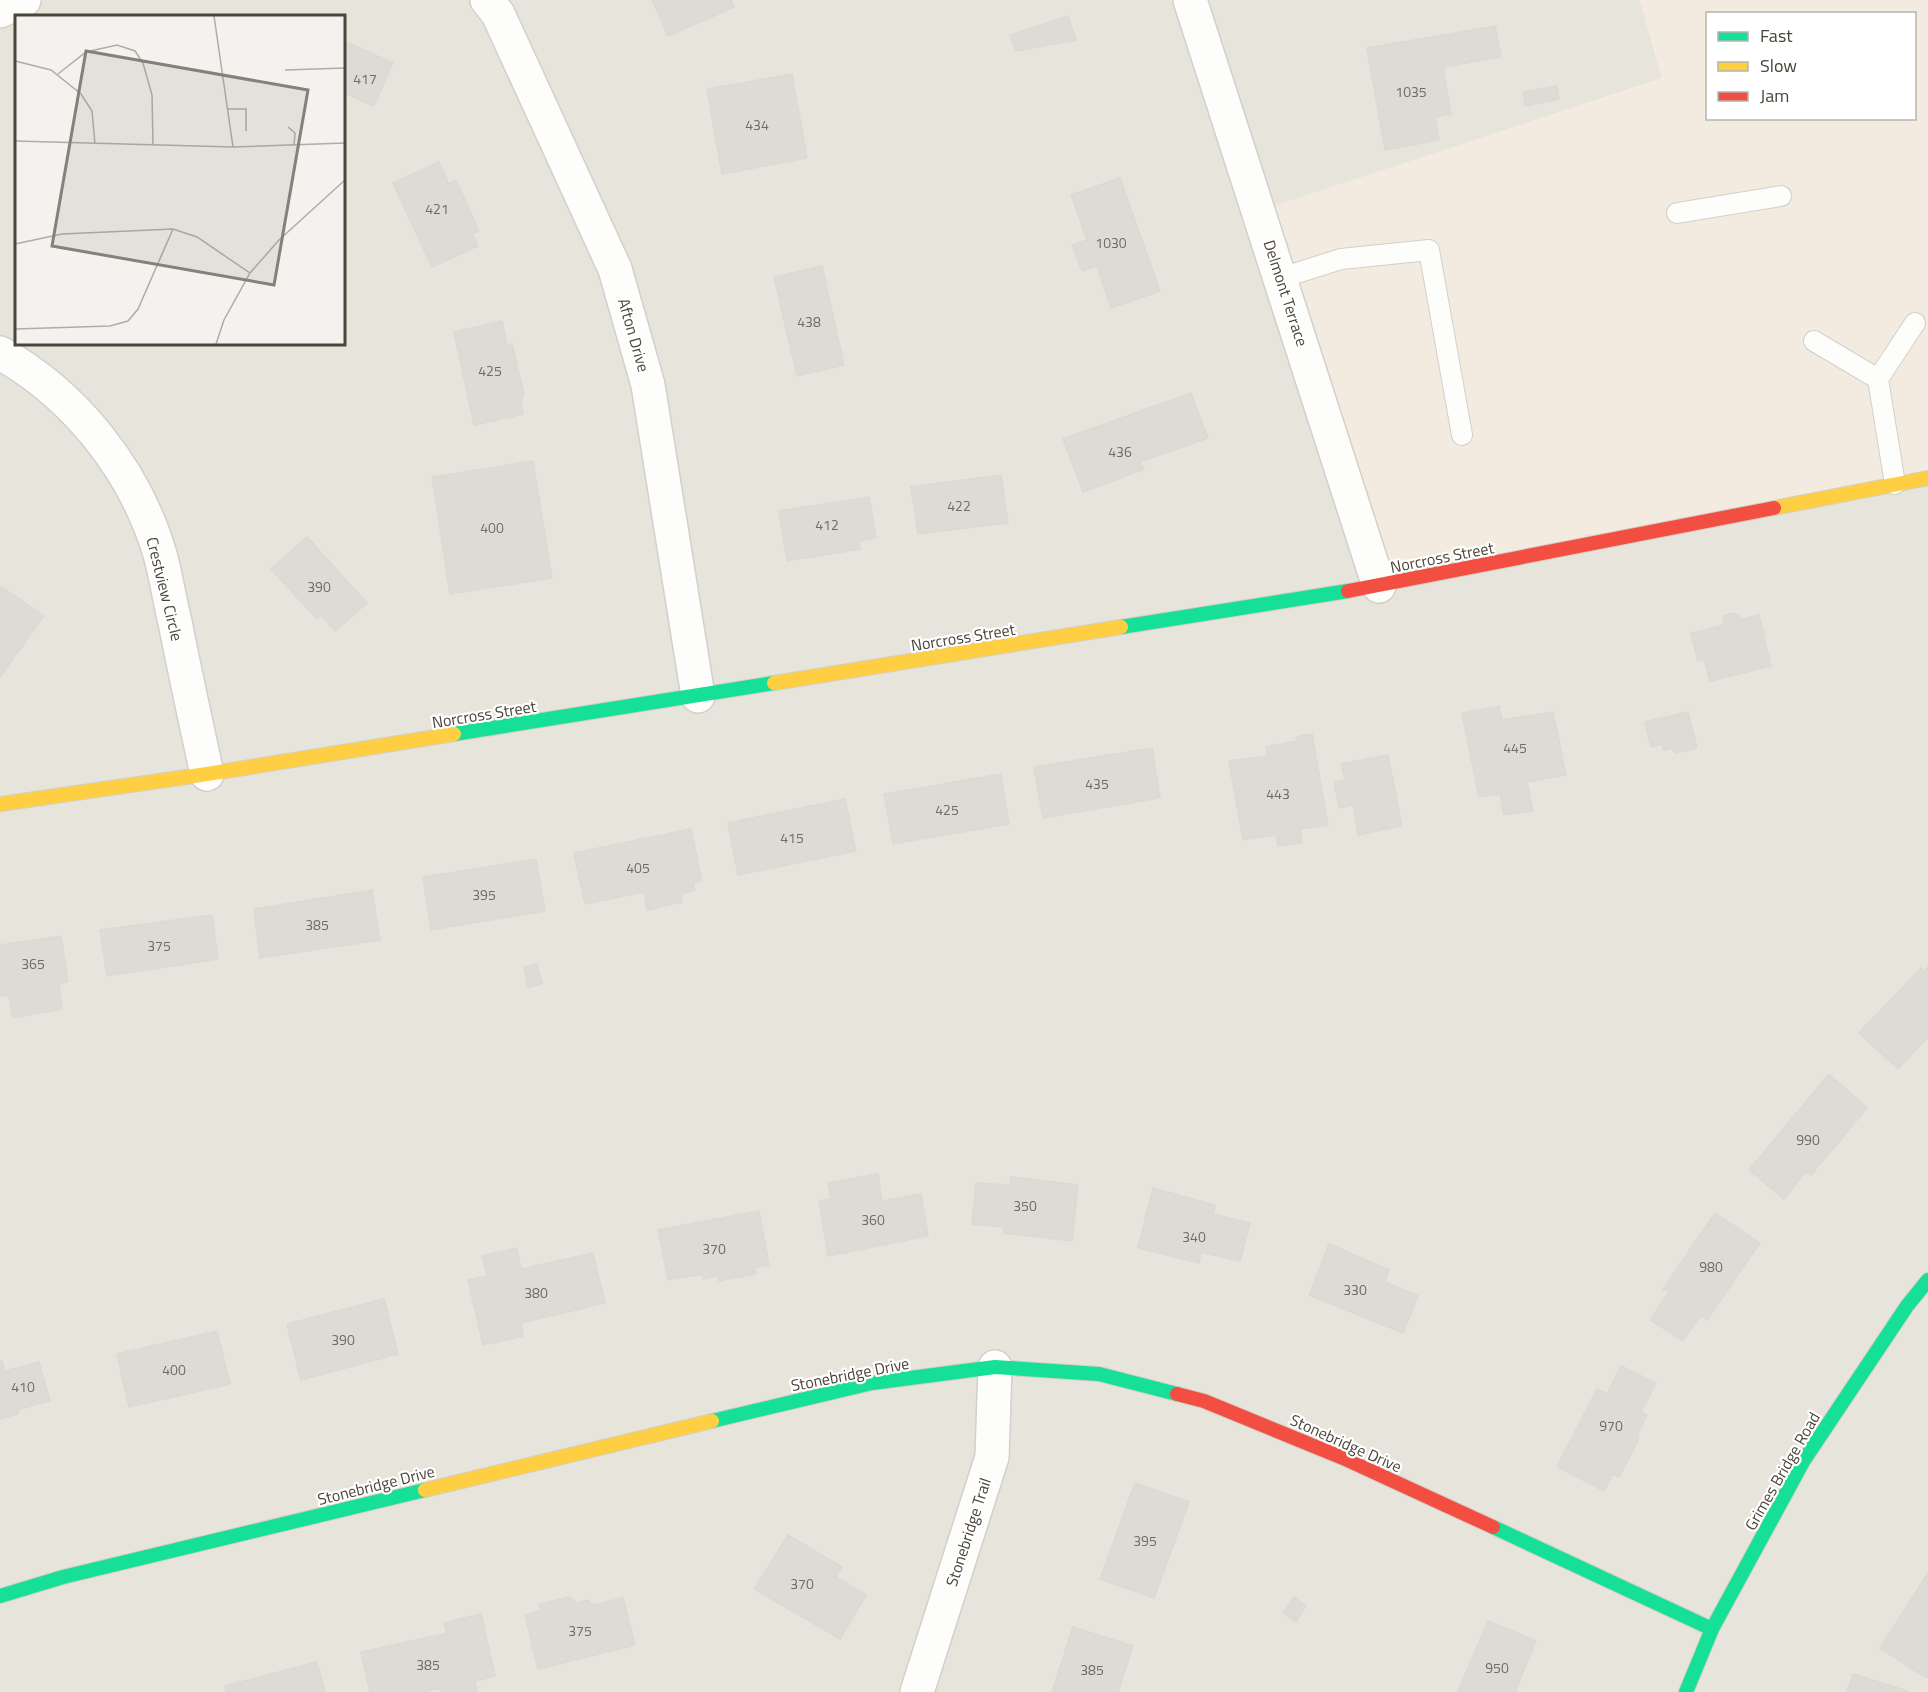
<svg xmlns="http://www.w3.org/2000/svg" width="1928" height="1692" font-family="'Titillium Web',sans-serif">
	<style>
		.residential { fill: #e7e4dc; fill-rule: evenodd }
		.commercial { fill: #f3ebdf; fill-rule: evenodd }
		.building { fill: #dedbd6; stroke: #dcd9d4; stroke-width: 1.5 }
		.lines { fill: none; stroke-linecap: round; stroke-linejoin: round }
		.lane-casing { stroke: #d2d0cb; stroke-width: 22 }
		.street-casing { stroke: #d2d0cb; stroke-width: 36 }
		.fast-casing { stroke: #d3cfc5; stroke-width: 16 }
		.slow-casing { stroke: #d3cfc5; stroke-width: 16 }
		.jam-casing { stroke: #d3cfc5; stroke-width: 16 }
		.lane { stroke: #fdfdfc; stroke-width: 20 }
		.street { stroke: #fdfdfc; stroke-width: 33 }
		.fast { stroke: #16e098; stroke-width: 14 }
		.slow { stroke: #ffcf43; stroke-width: 14 }
		.jam { stroke: #f24e42; stroke-width: 14 }
		.labels { text-anchor: middle; dominant-baseline: central; stroke-width: 4.5; stroke-linejoin: round; paint-order: stroke }
		.number-label { font-size: 14px; fill: #706a61 }
		.street-label { font-size: 16px; fill: #4b4439; stroke: #fff }
		.inset-road { fill: none; stroke: #b0aca6; stroke-width: 1.5 }
		.view { fill: #868178; fill-opacity: 0.15; stroke: #868178; stroke-width: 3 }
		.inset-edge { fill: none; stroke: #4b4439; stroke-width: 3 }
	</style>
	<rect width="100%" height="100%" fill="#f4f2ee"/>
	<path class="residential" d="M0 0H1640L1662 78 1274 207 1928 474V1692H0ZM16 16H344V344H16Z"/>
	<path class="commercial" d="M1640 0H1928V474L1379 587 1274 206 1662 78ZM1708 14H1914V118H1708Z"/>
	<path class="building" d="M652 0H731L734 7 668 36Z
		M1068 16 1076 40 1016 51 1010 35Z
		M1495 26 1501 57 1443 67 1451 114 1435 117 1439 140 1385 150 1367 48Z
		M344 41 393 63 374 106 344 93Z
		M792 74 807 158 722 174 707 89Z
		M1557 86 1559 99 1525 106 1523 92Z
		M439 162 449 184 456 180 479 231 472 234 478 246 432 267 393 183Z
		M1120 178 1160 291 1111 308 1097 266 1082 271 1072 245 1087 240 1071 195Z
		M822 266 844 365 797 376 774 277Z
		M502 321 507 345 512 344 524 395 521 401 523 414 474 425 454 332Z
		M1191 393 1208 438 1140 462 1144 469 1083 492 1063 439Z
		M533 461 552 578 450 594 432 477Z
		M1001 475 1008 523 918 534 911 487Z
		M869 497 876 538 859 541 861 549 787 561 779 511Z
		M307 537 367 603 335 631 321 615 317 619 271 569Z
		M2 587 44 616 0 677V590Z
		M1734 613 1743 619 1759 615 1771 666 1710 681 1704 660 1698 661 1691 633 1725 625 1723 616Z
		M1499 706 1502 720 1553 712 1566 775 1527 782 1533 811 1504 815 1500 794 1479 797 1462 713Z
		M1688 712 1697 748 1676 753 1671 748 1664 750 1662 744 1651 747 1645 722Z
		M1312 734 1328 825 1300 829 1302 843 1278 846 1276 835 1243 840 1229 761 1267 756 1266 747 1297 741 1296 737Z
		M1152 748 1160 798 1043 818 1034 767Z
		M1388 755 1402 826 1358 835 1353 805 1339 808 1334 782 1345 780 1341 764Z
		M1001 774 1009 824 893 844 884 794Z
		M845 799 856 851 738 875 728 823Z
		M691 829 702 881 693 883 695 890 681 894 682 902 647 910 644 892 585 904 574 853Z
		M536 859 545 911 431 930 423 877Z
		M372 890 380 940 260 958 254 909Z
		M212 915 218 959 107 976 100 930Z
		M61 936 68 981 59 985 62 1009 13 1018 9 995 0 996V945Z
		M537 964 542 984 528 987 524 967Z
		M1928 967V1037L1898 1069 1859 1033 1921 968 1924 971Z
		M1829 1074 1867 1108 1811 1175 1806 1172 1784 1199 1749 1170Z
		M878 1174 882 1201 921 1194 928 1236 828 1256 819 1201 831 1199 828 1183Z
		M1011 1177 1078 1185 1072 1241 1003 1233 1004 1227 972 1224 976 1183 1010 1185Z
		M1153 1188 1215 1205 1213 1214 1250 1223 1240 1261 1201 1252 1199 1263 1138 1248Z
		M759 1211 769 1265 755 1268 756 1274 719 1281 718 1276 703 1279V1274L668 1280 658 1230Z
		M1715 1213 1760 1243 1707 1320 1701 1315 1683 1341 1650 1320 1669 1292 1663 1289Z
		M1329 1244 1389 1270 1385 1282 1418 1296 1403 1333 1309 1295Z
		M517 1248 521 1269 593 1253 605 1303 521 1323 523 1336 483 1345 468 1280 487 1276 482 1256Z
		M384 1299 398 1354 301 1380 287 1324Z
		M217 1331 230 1384 129 1407 117 1354Z
		M0 1361H2L5 1371 39 1362 50 1401 19 1409 18 1414 0 1419Z
		M1621 1366 1656 1383 1641 1412 1647 1415 1637 1435 1639 1439 1619 1477 1613 1474 1604 1491 1557 1467 1597 1389 1607 1394Z
		M1135 1483 1189 1502 1154 1598 1100 1579Z
		M788 1535 842 1567 836 1577 866 1595 840 1639 754 1589Z
		M1928 1573V1675L1926 1678 1880 1648Z
		M570 1597 575 1603 588 1600 593 1605 623 1598 635 1645 538 1669 525 1615 541 1611 539 1604Z
		M1294 1597 1306 1606 1296 1622 1283 1613Z
		M481 1614 495 1676 475 1681 477 1692H441L440 1688 422 1692H370L361 1652 447 1633 444 1623Z
		M1488 1621 1536 1641 1515 1692H1458Z
		M1073 1627 1133 1646 1118 1692H1052Z
		M317 1662 325 1692H226L225 1686Z
		M1853 1674 1908 1691 1907 1692H1847Z"/>
	<g class="lines">
		<defs>
			<path id="lane" d="M1677 213 1781 196
				M1281 278 1341 259 1429 250 1462 435
				M1814 341 1878 379 1895 484
				M1878 379 1915 323"/>
			<path id="street" d="M487 0 498 14 615 269 648 385 698 696
				M1190 0 1379 586
				M0 11 24 0
				M0 353C75 395 134 469 159 551 166 574 169 599 175 622 185 673 196 723 207 774
				M917 1692 992 1457 995 1367"/>
			<path id="fast" d="M1121 627 1348 591
				M454 734 774 683
				M712 1421 872 1383 995 1367 1099 1374 1177 1394
				M1493 1527 1712 1629
				M0 1596 63 1577 425 1490
				M1686 1692 1712 1629 1804 1460 1907 1306 1928 1280"/>
			<path id="slow" d="M1774 508 1928 478
				M774 683 1121 627
				M0 804 207 774 454 734
				M425 1490 712 1421"/>
			<path id="jam" d="M1348 591 1774 508
				M1177 1394 1204 1401 1343 1458 1493 1527"/>
		</defs>
		<use href="#lane" class="lane-casing"/>
		<use href="#street" class="street-casing"/>
		<use href="#fast" class="fast-casing"/>
		<use href="#slow" class="slow-casing"/>
		<use href="#jam" class="jam-casing"/>
		<use href="#lane" class="lane"/>
		<use href="#street" class="street"/>
		<use href="#fast" class="fast"/>
		<use href="#slow" class="slow"/>
		<use href="#jam" class="jam"/>
	</g>
	<g class="labels">
		<g class="number-label">
			<text x="365" y="78">417</text>
			<text x="1411" y="91">1035</text>
			<text x="757" y="124">434</text>
			<text x="437" y="208">421</text>
			<text x="1111" y="242">1030</text>
			<text x="809" y="321">438</text>
			<text x="490" y="370">425</text>
			<text x="1120" y="451">436</text>
			<text x="959" y="505">422</text>
			<text x="827" y="524">412</text>
			<text x="492" y="527">400</text>
			<text x="319" y="586">390</text>
			<text x="1515" y="747">445</text>
			<text x="1097" y="783">435</text>
			<text x="1278" y="793">443</text>
			<text x="947" y="809">425</text>
			<text x="792" y="837">415</text>
			<text x="638" y="867">405</text>
			<text x="484" y="894">395</text>
			<text x="317" y="924">385</text>
			<text x="159" y="945">375</text>
			<text x="33" y="963">365</text>
			<text x="1808" y="1139">990</text>
			<text x="1025" y="1205">350</text>
			<text x="873" y="1219">360</text>
			<text x="1194" y="1236">340</text>
			<text x="714" y="1248">370</text>
			<text x="1711" y="1266">980</text>
			<text x="1355" y="1289">330</text>
			<text x="536" y="1292">380</text>
			<text x="343" y="1339">390</text>
			<text x="174" y="1369">400</text>
			<text x="23" y="1386">410</text>
			<text x="1611" y="1425">970</text>
			<text x="1145" y="1540">395</text>
			<text x="802" y="1583">370</text>
			<text x="580" y="1630">375</text>
			<text x="428" y="1664">385</text>
			<text x="1497" y="1667">950</text>
			<text x="1092" y="1669">385</text>
		</g>
		<g class="street-label">
			<text transform="translate(1286 293) rotate(72)">Delmont Terrace</text>
			<text transform="translate(634 335) rotate(74)">Afton Drive</text>
			<text transform="translate(1442 557) rotate(-11)">Norcross Street</text>
			<text transform="translate(165 589) rotate(76)">Crestview Circle</text>
			<text transform="translate(963 637) rotate(-9)">Norcross Street</text>
			<text transform="translate(484 714) rotate(-9)">Norcross Street</text>
			<text transform="translate(850 1374) rotate(-11)">Stonebridge Drive</text>
			<text transform="translate(1346 1443) rotate(24)">Stonebridge Drive</text>
			<text transform="translate(1782 1471) rotate(-60)">Grimes Bridge Road</text>
			<text transform="translate(376 1485) rotate(-14)">Stonebridge Drive</text>
			<text transform="translate(968 1532) rotate(-72)">Stonebridge Trail</text>
		</g>
	</g>
	<g transform="translate(15 15)">
		<rect width="330" height="330" fill="#f4f2ee"/>
		<path class="inset-road" d="M199 1 218 132M0 46 36 55 66 79 77 96 80 129M270 55 330 53M43 59 71 37 102 30 120 36 128 48 137 80 138 130M213 94H231V116M273 112 280 118 279 130M0 126 218 132 330 128M0 229 47 219 158 214 182 222 235 258M0 314 95 311 113 306 123 294 158 214M201 329 209 305 235 258 264 225 330 165"/>
		<path class="view" d="M71 36 293 75 259 270 37 231Z"/>
		<rect width="330" height="330" class="inset-edge"/>
	</g>
	<rect x="1706" y="12" width="210" height="108" fill="#ffffff" stroke="#b7b4b0" stroke-width="1.5"/>
	<rect x="1718" y="32" width="30" height="9" fill="#16e098" stroke="#b7b4b0" stroke-width="1.5"/>
	<text x="1760" y="42" font-size="18" fill="#4b4439">Fast</text>
	<rect x="1718" y="62" width="30" height="9" fill="#ffcf43" stroke="#b7b4b0" stroke-width="1.5"/>
	<text x="1760" y="72" font-size="18" fill="#4b4439">Slow</text>
	<rect x="1718" y="92" width="30" height="9" fill="#f24e42" stroke="#b7b4b0" stroke-width="1.5"/>
	<text x="1760" y="102" font-size="18" fill="#4b4439">Jam</text>
</svg>
